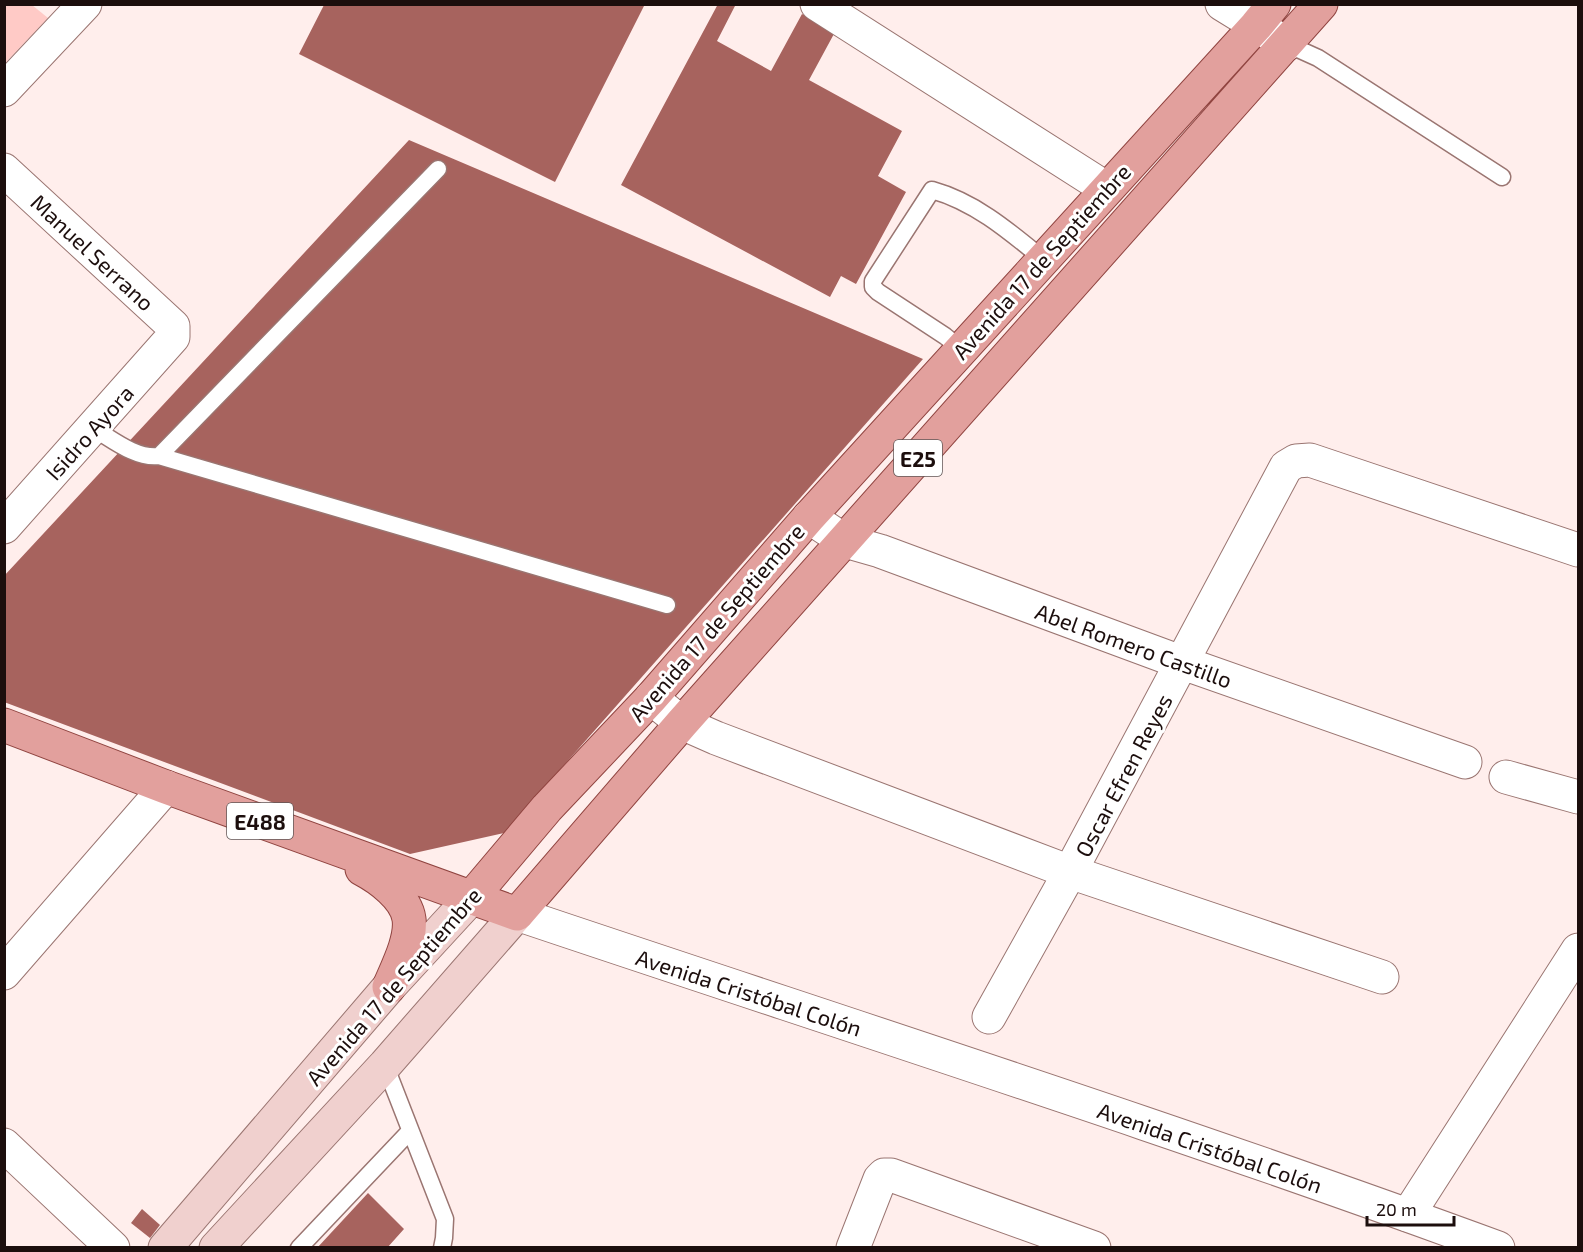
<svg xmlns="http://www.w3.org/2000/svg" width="1583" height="1252" font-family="'Exo 2',sans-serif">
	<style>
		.green { fill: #ffcac6 }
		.building { fill: #a7635e }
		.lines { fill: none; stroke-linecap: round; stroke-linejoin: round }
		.service-casing { stroke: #9a7571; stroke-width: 19 }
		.minor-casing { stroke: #9a7571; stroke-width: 35 }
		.tertiary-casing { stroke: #9a7571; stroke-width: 35 }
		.secondary-casing { stroke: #9a7571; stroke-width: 35 }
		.primary-casing { stroke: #904440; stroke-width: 35 }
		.service { stroke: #fff; stroke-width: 16 }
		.minor { stroke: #fff; stroke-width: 33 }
		.tertiary { stroke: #fff; stroke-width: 33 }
		.secondary { stroke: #f0d0ce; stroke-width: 33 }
		.primary { stroke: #e2a09d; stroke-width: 33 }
		.labels { text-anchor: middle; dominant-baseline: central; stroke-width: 6; stroke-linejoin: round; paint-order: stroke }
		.shield { fill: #fff; stroke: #605656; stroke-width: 1.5 }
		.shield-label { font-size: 21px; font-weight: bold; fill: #1c0e0d }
		.street-label { font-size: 22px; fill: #1c0e0d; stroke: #fff }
	</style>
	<rect width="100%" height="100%" fill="#ffeeec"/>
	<path class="green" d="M5 4 32 5 48 18 5 63Z"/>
	<path class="building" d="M718 4H736L717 41 771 71 802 14 835 32 809 80 902 131 878 176 906 192 856 284 841 276 830 297 621 185Z
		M324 5H641L644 6 555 182 299 54Z
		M409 140 923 359 504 833 410 854 4 702V576Z
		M368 1193 404 1229 387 1248H317Z
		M142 1209 160 1225 150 1238 131 1223Z"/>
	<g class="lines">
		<defs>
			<path id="service" d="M1287 44 1318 58 1502 177
				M961 349 945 336 878 292 873 287V281L932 190C975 202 1009 231 1043 259
				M93 428C112 439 136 459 159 456L438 169
				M159 456 667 605
				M385 1065 445 1219 444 1238 442 1248
				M299 1248 410 1131"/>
			<path id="minor" d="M817 4 1107 189
				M1222 4 1287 44
				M4 90 85 4
				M4 170 173 326V337L4 527
				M809 517 845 541 880 551 1183 663 1465 762
				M651 698 682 723 716 738 1070 872 1382 977
				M1506 777 1578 797
				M4 973 166 787
				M989 1017 1070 872 1286 467 1296 461 1310 460 1578 550
				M4 1145 113 1248
				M1408 1215 1578 950
				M853 1248 880 1179 884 1175H891L1094 1248"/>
			<path id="tertiary" d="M517 914C844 1024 1174 1129 1498 1248"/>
			<path id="secondary" d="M165 1248 389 987 471 898
				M216 1248 385 1065 517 914"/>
			<path id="primary" d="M4 725 166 787 517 914 682 723 1321 4
				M362 869C379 878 406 897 409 919 412 939 397 968 389 987
				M471 898 547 808 651 698 809 517 1256 26 1274 4"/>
		</defs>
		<use href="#service" class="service-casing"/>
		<use href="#minor" class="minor-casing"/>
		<use href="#tertiary" class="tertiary-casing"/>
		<use href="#secondary" class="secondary-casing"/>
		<use href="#primary" class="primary-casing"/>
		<use href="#service" class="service"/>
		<use href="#minor" class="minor"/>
		<use href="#tertiary" class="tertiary"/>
		<use href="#secondary" class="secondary"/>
		<use href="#primary" class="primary"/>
	</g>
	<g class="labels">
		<g class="shield">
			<rect x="894" y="440" width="48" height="36" rx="4.5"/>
			<rect x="227" y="803" width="66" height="36" rx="4.5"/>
		</g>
		<g class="shield-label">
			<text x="918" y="458">E25</text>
			<text x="260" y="821">E488</text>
		</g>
		<g class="street-label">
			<text transform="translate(93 252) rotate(43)">Manuel Serrano</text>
			<text transform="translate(1041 261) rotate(-48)">Avenida 17 de Septiembre</text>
			<text transform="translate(89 432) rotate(-48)">Isidro Ayora</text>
			<text transform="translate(716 622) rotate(-49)">Avenida 17 de Septiembre</text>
			<text transform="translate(1134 645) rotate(20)">Abel Romero Castillo</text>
			<text transform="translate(1123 775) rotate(-62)">Oscar Efren Reyes</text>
			<text transform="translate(393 986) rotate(-49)">Avenida 17 de Septiembre</text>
			<text transform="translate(749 992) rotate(18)">Avenida Cristóbal Colón</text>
			<text transform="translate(1210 1147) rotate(19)">Avenida Cristóbal Colón</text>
		</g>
	</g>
	<rect width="1583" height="1252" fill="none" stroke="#1c0e0d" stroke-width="12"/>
	<path d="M1367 1216v9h87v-9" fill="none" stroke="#1c0e0d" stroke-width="3"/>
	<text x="1376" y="1216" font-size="18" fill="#1c0e0d" stroke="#ffffff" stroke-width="4.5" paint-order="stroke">20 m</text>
</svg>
